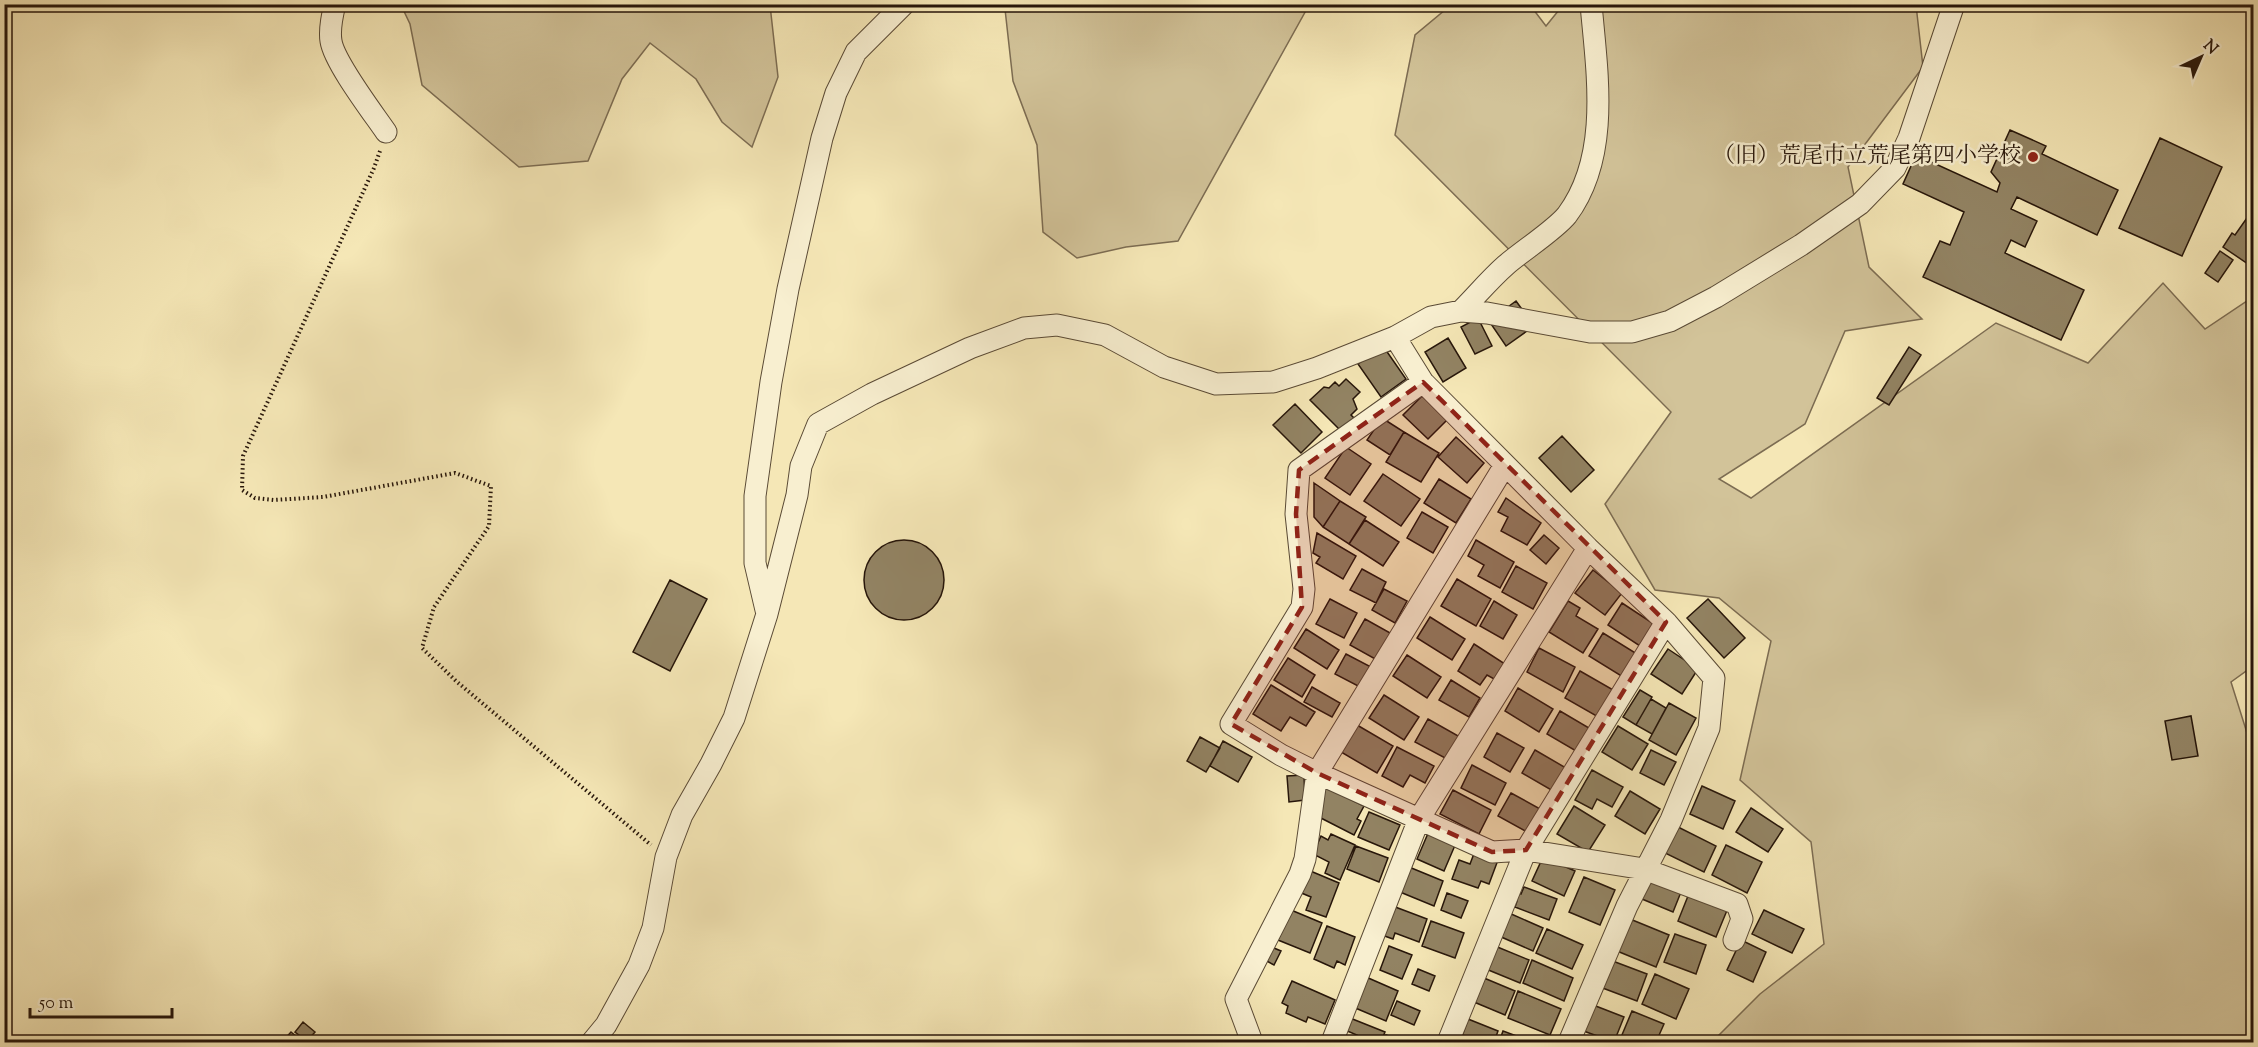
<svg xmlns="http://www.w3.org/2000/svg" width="2258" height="1047" font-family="'Sorts Mill Goudy','Noto Serif JP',serif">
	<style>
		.green { fill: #d2c399; stroke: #7c6c52; stroke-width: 1.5 }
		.building { fill: #928363; stroke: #27160a; stroke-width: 1.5 }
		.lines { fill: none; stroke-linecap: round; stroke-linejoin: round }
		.street-casing { stroke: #5a4a35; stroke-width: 23 }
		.path { stroke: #27160a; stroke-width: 4; stroke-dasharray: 1.5 3; stroke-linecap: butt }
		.street { stroke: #f8efd0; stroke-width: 21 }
		.marked { fill: #8f2418; fill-opacity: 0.2; stroke: #8f2418; stroke-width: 4.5; stroke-dasharray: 12 8; stroke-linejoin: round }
		.poi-dot { fill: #8f2418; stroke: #f8efd0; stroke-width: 2 }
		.labels { text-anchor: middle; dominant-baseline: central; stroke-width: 5; stroke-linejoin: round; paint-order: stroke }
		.poi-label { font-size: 22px; fill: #27160a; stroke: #f8efd0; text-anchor: end }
	</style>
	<rect width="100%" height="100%" fill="#f5e7b6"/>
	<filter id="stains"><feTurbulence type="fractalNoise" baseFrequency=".00333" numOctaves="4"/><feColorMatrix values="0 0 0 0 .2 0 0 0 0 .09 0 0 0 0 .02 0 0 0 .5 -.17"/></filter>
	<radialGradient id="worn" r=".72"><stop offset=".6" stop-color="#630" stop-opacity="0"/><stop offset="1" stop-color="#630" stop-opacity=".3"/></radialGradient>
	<path class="green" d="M1009 4H1309V5L1178 241 1126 247 1077 258 1043 232 1037 145 1013 81 1005 9Z
		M401 5H770L778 77 752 147 722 122 696 79 650 43 622 79 588 161 519 167 422 85 410 24Z
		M1451 5H1530L1546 26 1563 5H1916L1923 67 1848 167 1869 267 1922 319 1845 331 1805 424 1719 479 1751 498 1996 323 2088 363 2163 283 2205 329 2253 297V666L2231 682 2253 752V1042H1712L1760 994 1824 944 1811 842 1740 780 1771 641 1719 598 1655 590 1605 504 1671 412 1395 135 1415 35Z"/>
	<path class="building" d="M2010 130 2046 146 2042 154 2118 190 2097 235 2017 197 2011 209 2037 221 2025 247 2011 240 2005 253 2084 290 2061 340 1923 277 1940 241 1950 245 1964 212 1903 184 1916 155 1997 192 2000 183 1991 172Z
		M2160 138 2222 167 2182 256 2119 228Z
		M2249 215 2254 218V263L2251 266 2223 247 2232 233 2235 235Z
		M2220 251 2233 260 2218 282 2205 273Z
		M1516 301 1534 326 1506 346 1489 321Z
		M1478 318 1492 346 1475 354 1461 327Z
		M1448 338 1466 368 1443 382 1425 352Z
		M1383 346 1406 379 1381 397 1358 364Z
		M1909 347 1921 355 1889 405 1877 398Z
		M1346 379 1360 392 1353 399 1357 409 1351 415 1355 419 1342 432 1310 400 1324 387 1329 388 1335 382 1339 386Z
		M1423 395 1448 419 1428 439 1403 415Z
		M1295 404 1322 432 1301 453 1273 425Z
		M1382 418 1404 432 1390 455 1367 440Z
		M1404 432 1439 453 1421 482 1386 462Z
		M1562 436 1594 470 1571 492 1539 458Z
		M1456 437 1484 463 1467 483 1438 457Z
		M1346 447 1371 464 1350 495 1325 478Z
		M1383 474 1420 499 1401 526 1364 501Z
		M1439 479 1471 499 1456 523 1424 503Z
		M1314 483 1340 501 1323 527 1314 517Z
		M1506 498 1541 523 1527 545 1501 531 1508 517 1498 512Z
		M1340 501 1366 517 1349 544 1323 527Z
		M1422 512 1448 527 1433 553 1407 538Z
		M1365 520 1399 542 1383 566 1349 544Z
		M1317 533 1356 556 1343 579 1316 563 1320 557 1313 553Z
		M1544 535 1559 548 1546 564 1530 550Z
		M1476 540 1514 562 1500 588 1478 576 1484 565 1468 556Z
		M864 580a40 40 0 1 1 80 0a40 40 0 1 1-80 0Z
		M1516 566 1547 583 1533 609 1502 592Z
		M1362 569 1386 582 1376 603 1350 590Z
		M1593 570 1622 593 1605 615 1575 593Z
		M1457 579 1491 599 1476 626 1441 606Z
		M670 580 707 599 670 671 633 652Z
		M1384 589 1407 601 1395 623 1372 610Z
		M1330 599 1357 613 1344 638 1316 624Z
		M1708 599 1745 638 1724 658 1687 618Z
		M1494 601 1517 615 1503 639 1480 626Z
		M1568 601 1580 608 1576 616 1598 629 1583 653 1549 632Z
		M1622 603 1657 626 1643 648 1608 625Z
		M1430 617 1465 639 1452 660 1417 638Z
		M1365 619 1392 634 1377 660 1350 645Z
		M1306 629 1339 650 1327 669 1294 648Z
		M1603 633 1637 654 1623 677 1589 656Z
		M1474 644 1505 664 1496 680 1487 675 1480 685 1458 671Z
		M1539 648 1575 667 1563 692 1527 672Z
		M1668 649 1698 669 1682 694 1651 674Z
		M1346 654 1371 667 1360 687 1335 674Z
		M1407 655 1441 677 1427 698 1393 676Z
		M1288 658 1315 675 1302 697 1274 680Z
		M1580 671 1615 691 1600 718 1565 698Z
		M1451 680 1480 698 1469 717 1439 700Z
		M1271 685 1315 712 1306 726 1290 717 1281 731 1253 714Z
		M1312 687 1340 703 1332 717 1304 702Z
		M1518 688 1553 709 1539 732 1505 711Z
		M1640 690 1652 697 1636 725 1623 717Z
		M1384 695 1419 717 1404 740 1369 718Z
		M1651 699 1666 708 1652 734 1636 725Z
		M1669 703 1696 718 1676 755 1649 740Z
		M1560 711 1589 728 1576 751 1547 734Z
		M2191 716 2198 756 2172 760 2165 721Z
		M1428 719 1460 737 1447 759 1415 742Z
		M1357 725 1393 746 1377 773 1341 752Z
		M1618 726 1648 744 1632 770 1602 752Z
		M1497 733 1524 748 1510 772 1484 757Z
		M1200 737 1220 748 1206 772 1187 761Z
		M1223 741 1252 757 1238 782 1210 766Z
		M1397 747 1434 766 1425 783 1410 775 1403 787 1382 776Z
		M1535 750 1566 768 1553 791 1522 773Z
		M1651 750 1676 762 1664 785 1640 773Z
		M1472 765 1506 783 1495 805 1461 788Z
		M1592 770 1623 787 1612 807 1597 799 1592 809 1575 800Z
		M1304 775 1305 800 1289 802 1287 776Z
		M1702 786 1735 801 1723 829 1690 814Z
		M1326 787 1364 806 1357 819 1361 821 1354 835 1317 816Z
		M1453 790 1491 810 1479 834 1440 814Z
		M1630 791 1660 809 1645 834 1615 816Z
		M1511 793 1542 810 1529 833 1498 816Z
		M1574 806 1605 825 1588 852 1557 834Z
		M1751 808 1783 829 1768 852 1736 832Z
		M1369 812 1400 825 1389 850 1358 837Z
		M1678 827 1716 846 1704 872 1665 853Z
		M1429 831 1456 843 1444 871 1417 859Z
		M1331 834 1355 845 1340 880 1325 873 1329 862 1313 854 1321 836 1328 840Z
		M1726 845 1762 862 1747 893 1712 875Z
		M1356 846 1388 858 1379 882 1347 869Z
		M1475 851 1498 860 1489 884 1481 881 1478 888 1452 879 1459 860 1470 864Z
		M1543 857 1575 871 1564 896 1532 881Z
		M1409 867 1443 881 1434 906 1400 892Z
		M1308 870 1339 883 1326 917 1306 910 1311 897 1299 892Z
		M1651 874 1683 887 1673 912 1642 899Z
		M1584 877 1615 890 1600 925 1569 912Z
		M1524 887 1557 899 1549 920 1515 907 1517 901 1513 900 1516 892 1521 894Z
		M1690 891 1728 908 1716 937 1678 921Z
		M1447 893 1468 901 1461 918 1441 910Z
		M1390 905 1427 919 1419 942 1395 933 1393 939 1379 934Z
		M1291 910 1322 923 1310 953 1278 940Z
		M1764 910 1804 929 1792 953 1752 934Z
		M1509 913 1543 928 1533 951 1499 936Z
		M1630 919 1669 935 1656 967 1617 951Z
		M1431 921 1464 933 1455 958 1422 946Z
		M1327 926 1355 937 1345 965 1337 961 1334 968 1314 959Z
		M1547 929 1583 945 1572 969 1536 953Z
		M1675 934 1706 945 1696 974 1664 962Z
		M1741 940 1766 952 1753 982 1727 970Z
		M1269 946 1281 951 1274 965 1263 959Z
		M1389 946 1412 955 1402 979 1380 970Z
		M1495 946 1529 960 1520 983 1486 969Z
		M1532 960 1573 978 1564 1001 1523 983Z
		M1610 960 1647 974 1637 1001 1600 987Z
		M1418 969 1435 976 1429 991 1412 984Z
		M1655 974 1689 989 1676 1019 1642 1004Z
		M1366 977 1398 991 1386 1021 1353 1007Z
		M1484 978 1515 991 1505 1015 1474 1002Z
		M1292 981 1335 1000 1325 1024 1308 1017 1306 1022 1286 1013 1288 1006 1282 1003Z
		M1518 991 1561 1009 1550 1035 1508 1018Z
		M1397 1001 1420 1011 1414 1025 1391 1015Z
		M1588 1003 1624 1017 1614 1042 1578 1029Z
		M1632 1011 1664 1024 1656 1042H1619Z
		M1350 1018 1385 1032 1381 1042H1353L1357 1035 1345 1030Z
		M1468 1019 1498 1031 1494 1042H1460Z
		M303 1022 315 1032 307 1041 295 1032Z
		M1503 1031 1533 1042H1499Z
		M291 1032 303 1042H282Z
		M1386 1035 1406 1042H1383Z"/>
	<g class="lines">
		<defs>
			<path id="street" d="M335 4C332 16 329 29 331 41 334 62 373 113 386 132
				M1461 311C1476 296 1490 279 1506 265 1522 251 1555 230 1567 215 1611 156 1597 73 1591 4
				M1395 337 1423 382 1588 548 1666 622 1714 678 1709 728 1671 820 1627 906 1569 1042
				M1423 382 1299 470 1296 514 1304 589 1302 607 1231 724 1281 755 1317 773 1492 852 1526 850 1644 869 1737 904 1742 919 1734 940
				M766 610 755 563V496L771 382 788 289 822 138 836 93 856 52 904 4
				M592 1042 606 1025 639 965 653 928 666 857 682 815 711 764 734 718 767 614 797 495 801 466 818 424 872 394 970 348 1024 328 1057 325 1105 335 1164 367 1216 384 1273 382 1317 368 1395 337 1431 317 1461 311 1487 313 1590 332H1632L1670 321 1716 297 1801 245 1860 204 1895 168 1909 138 1954 4
				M1252 1042 1236 999 1300 874 1305 859 1317 773 1505 465
				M1332 1042 1419 819 1588 548
				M1448 1042 1526 850 1666 622"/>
		</defs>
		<use href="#street" class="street-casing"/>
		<path class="path" d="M380 151 374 168 243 456 242 490 255 498 274 500 323 497 455 473 491 486 489 526 434 607 422 648 456 681 651 845"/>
		<use href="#street" class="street"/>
	</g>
	<path class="marked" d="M1423 382 1666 622 1526 850 1492 852 1317 773 1231 724 1302 607 1296 514 1299 470Z"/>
	<circle class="poi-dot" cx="2033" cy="157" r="6"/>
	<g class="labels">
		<g class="poi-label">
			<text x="2021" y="157">（旧）荒尾市立荒尾第四小学校</text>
		</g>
	</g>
	<rect width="2258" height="1047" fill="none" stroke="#f5e7b6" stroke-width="24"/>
	<rect x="6" y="6" width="2246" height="1035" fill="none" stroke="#27160a" stroke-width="3"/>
	<rect x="12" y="12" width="2234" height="1023" fill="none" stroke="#27160a" stroke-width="1.5"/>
	<g transform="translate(2201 57) rotate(44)" stroke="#f8efd0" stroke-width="4.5" paint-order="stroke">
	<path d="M0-4.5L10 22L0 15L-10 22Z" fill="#27160a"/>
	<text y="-9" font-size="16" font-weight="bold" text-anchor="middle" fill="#27160a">N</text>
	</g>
	<path d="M30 1008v9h142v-9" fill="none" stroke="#27160a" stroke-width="3"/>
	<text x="39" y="1008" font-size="18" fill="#27160a" stroke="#f8efd0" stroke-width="4.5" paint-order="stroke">50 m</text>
	<rect width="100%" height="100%" filter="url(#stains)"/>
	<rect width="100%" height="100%" fill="url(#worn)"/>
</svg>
